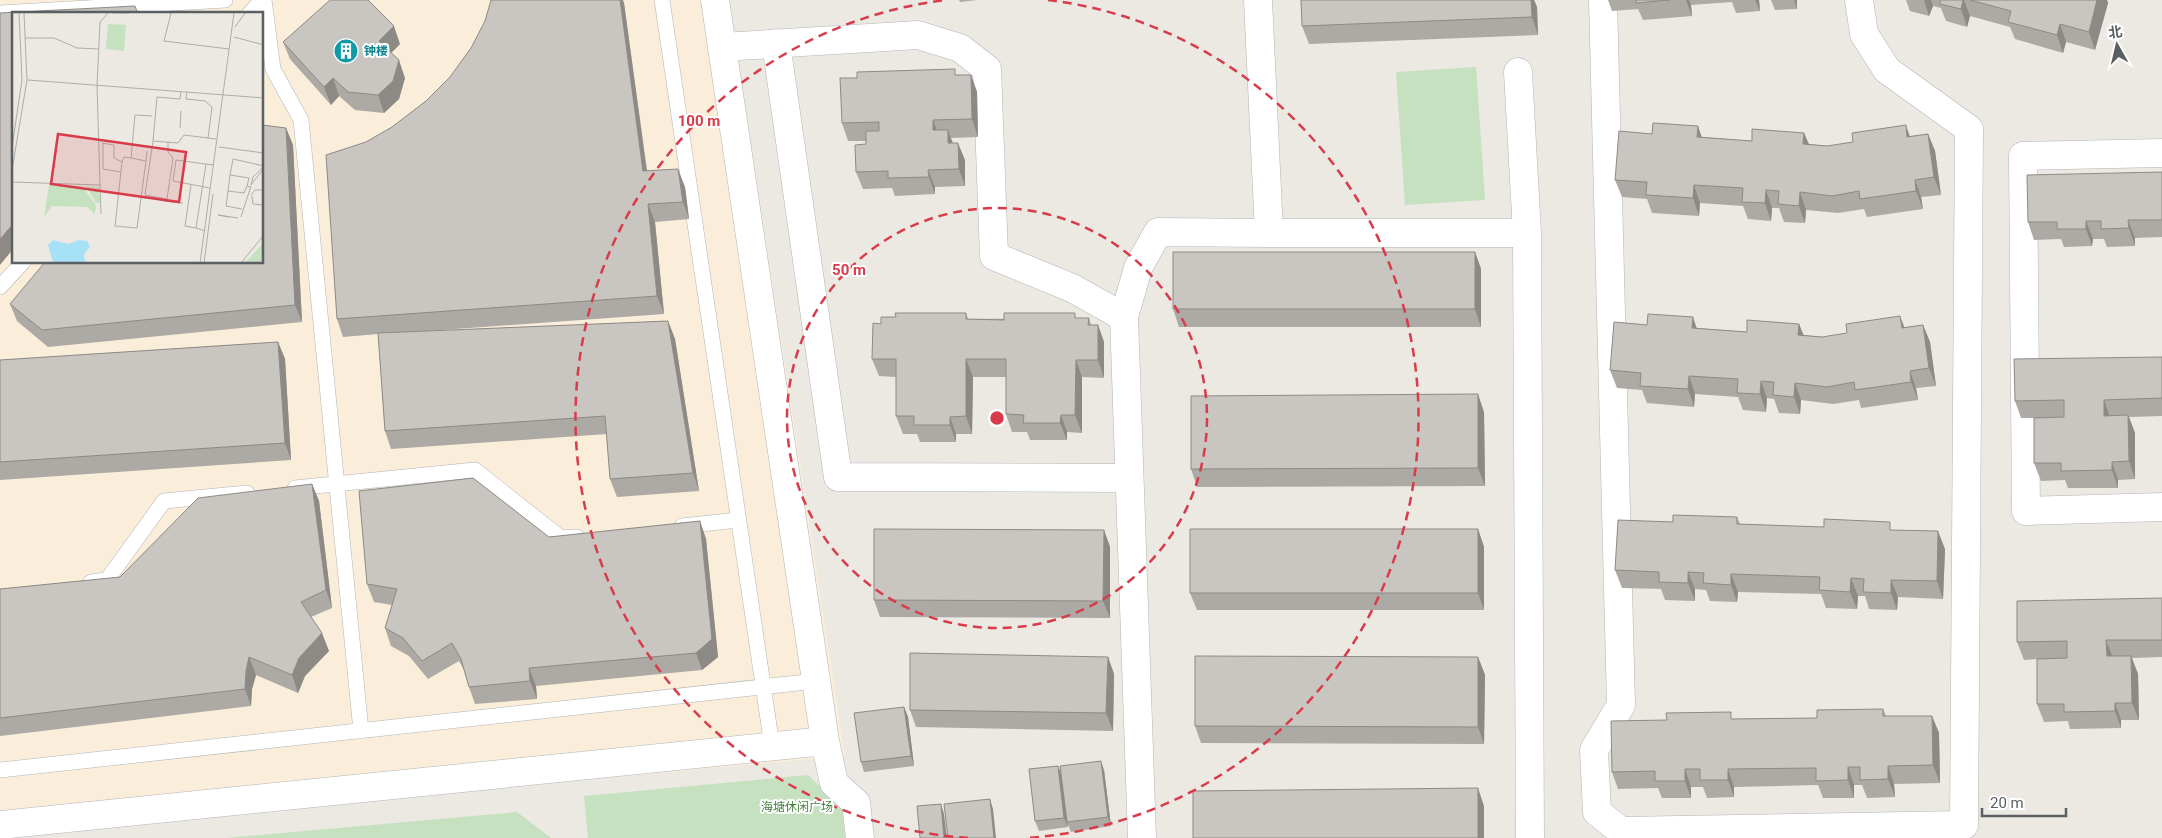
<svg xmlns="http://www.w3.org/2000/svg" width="2162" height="838" font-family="Roboto,'Noto Sans SC',sans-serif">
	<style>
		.commercial { fill: #faedd9; fill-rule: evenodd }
		.green { fill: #c6e1c0 }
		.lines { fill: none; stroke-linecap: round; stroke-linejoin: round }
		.service-casing { stroke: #b2b5b8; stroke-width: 16 }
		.minor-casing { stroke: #b2b5b8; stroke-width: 29 }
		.service { stroke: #fff; stroke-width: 15 }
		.minor { stroke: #fff; stroke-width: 28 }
		.wall { fill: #ada9a5 }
		.shaded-wall { fill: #8d8a86 }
		.building { fill: #c9c5c0; stroke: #8d8a86 }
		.ring { fill: none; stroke: #d83b4a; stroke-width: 2.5; stroke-dasharray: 9 6 }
		.labels { text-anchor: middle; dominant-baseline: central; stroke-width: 4; stroke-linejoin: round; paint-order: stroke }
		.culture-label { font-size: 12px; font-weight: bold; fill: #0d838f; stroke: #fff; text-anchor: start }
		.park-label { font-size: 12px; fill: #447f3c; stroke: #fff }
		.inset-road { fill: none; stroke: #aeadaa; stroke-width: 1 }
		.view { fill: #d83b4a; fill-opacity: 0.15; stroke: #d83b4a; stroke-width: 2.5 }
		.inset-edge { fill: none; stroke: #5a5f61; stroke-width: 2.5 }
		.centre { fill: #d83b4a; stroke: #fff; stroke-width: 2.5 }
		.ring-label { font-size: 15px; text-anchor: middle; font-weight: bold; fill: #d83b4a; stroke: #fff; stroke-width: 4; stroke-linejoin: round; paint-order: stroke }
	</style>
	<rect width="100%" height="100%" fill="#ece8e2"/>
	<path class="commercial" d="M0 0H729L845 756 0 833ZM14 14H262V262H14Z"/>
	<path class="green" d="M1476 67 1485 200 1405 205 1396 72Z
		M808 775 842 807 845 838H588L584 796Z
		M517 812 551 838H226Z"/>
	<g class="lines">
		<defs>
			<path id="service" d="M264 0 273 69 301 120 361 731
				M662 0 772 746
				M0 13 225 0
				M249 14 262 0
				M0 287 23 262
				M295 488 475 470 561 538 577 537
				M682 526 738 520
				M91 582 107 580 164 501 247 493
				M0 770 816 681"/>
			<path id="minor" d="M1258 0 1269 233H1527L1518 72
				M1603 0 1621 705 1594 750 1597 812 1621 831 1964 825 1969 129 1887 70 1864 34 1859 0
				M776 43 838 477 1129 478
				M722 47 918 35 960 48 987 69 994 256 1072 288 1124 317
				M2162 153 2023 156 2026 511 2162 507
				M1527 233 1530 838
				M825 741 834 783 856 803 860 838
				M0 825 825 741 715 0
				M1142 838 1124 317 1138 268 1158 232 1269 233"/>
		</defs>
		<use href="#service" class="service-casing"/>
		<use href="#minor" class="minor-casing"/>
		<use href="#service" class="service"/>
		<use href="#minor" class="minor"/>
	</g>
	<path class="wall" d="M959 0H977L960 2Z
		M1301 0H1534L1537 7 1538 35 1309 44 1302 26Z
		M1608 0H1763H1759L1760 11 1736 13 1732 2 1691 5 1692 16 1643 20 1638 9 1612 11Z
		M1771 0H1797V9L1775 10Z
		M1906 0H2107L2108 3 2095 50 2066 42 2063 53 2015 39 2010 27 1970 16 1967 27 1946 21 1941 8 1933 6 1929 16 1910 11Z
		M624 3 647 170 685 187 689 219 655 222 664 314 414 332 668 321 675 339 699 491 617 497 610 479 607 434 391 449 385 431 378 334 343 337 337 319 366 142 392 127 426 101Z
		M283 42 400 44 391 53 405 78 399 99 384 113 355 110 339 96 331 105 290 59Z
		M957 75H971L977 92 978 137 951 138 953 143 965 160V186L935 187V194L895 196 892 188 863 189 856 172 866 144V141H848L842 123Z
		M286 128 293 145 302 322 48 347 17 321 10 304Z
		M1804 133 1809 144 1827 146 1928 134 1935 151 1941 195 1921 197 1923 209 1867 217 1864 209 1838 213 1806 210 1805 223 1784 222 1779 208H1772L1771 221 1748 219 1743 206 1700 203 1699 216 1652 213 1647 199 1622 197 1615 180 1702 137 1752 141Z
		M2162 172V237L2135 238V246L2107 247 2104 239H2093L2092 246 2064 247 2061 239 2034 240 2028 222Z
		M1475 252 1481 269V327H1179L1173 309Z
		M966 313 968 319 1089 318 1091 325H1098L1104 342V378L1082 377V433L1067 432V440H1030L1027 432H1012L1006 414V377H973L972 434H956V442H920L917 434H903L896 416V377L879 376 872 359 881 324 896 317Z
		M1799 324 1803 335 1822 337 1923 325 1930 342 1936 386 1916 388 1918 400 1861 408 1859 400 1833 404 1801 400 1800 414 1779 413 1774 399 1767 398 1766 412 1743 410 1738 397 1695 394 1694 407 1647 403 1642 390 1617 388 1610 370 1697 328 1747 332Z
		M278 342 285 359 291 460 0 480V360Z
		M2162 357V416L2129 417 2135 433V479L2118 480V488H2068L2065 480 2041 481 2034 463V418H2021L2015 401Z
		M1484 412 1485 486 1197 487 1191 469Z
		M312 484 319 501 332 608 311 617 329 651 305 676 298 693 256 675 252 689 251 706 0 736V589L120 577Z
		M1737 517 1740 524 1893 530 1945 549 1943 599 1898 597 1897 610 1869 609 1865 596H1858L1857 609 1826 608 1821 594 1738 592 1737 602 1710 601 1706 590 1695 589V601L1665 600 1661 589 1622 588 1615 570 1673 522Z
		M700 521 706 539 718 657 702 670 536 686 537 699 475 704 469 687 464 670 459 661 428 679 409 656 391 646 385 628 392 605 374 602 367 584 549 537Z
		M1478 529 1484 547V610H1197L1190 593Z
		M1104 530 1110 547V618L880 617 874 600Z
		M2162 598V657L2132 658 2138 674 2139 720H2121V728L2070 729 2068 721 2044 722 2037 704V659L2024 660 2017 642Z
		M1108 657 1114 674 1113 731 916 727 910 710Z
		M1478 657 1485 675 1484 744 1201 743 1195 726Z
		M904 707 908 717 914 766 864 772 861 762Z
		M1883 709 1886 716H1932L1939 733 1940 783 1894 784 1895 797 1867 798 1862 785H1854V798H1823L1818 785 1734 787V797L1707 798 1703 787H1691V798H1662L1658 788 1618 789 1612 772 1733 719 1817 718Z
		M1058 766 1061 775 1104 770 1111 826 1071 832 1067 822 1064 800 1068 827 1039 831 1035 821Z"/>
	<path class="shaded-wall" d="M620 0H623L624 3 649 188 643 171Z
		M1531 0H1534L1537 7 1538 35 1532 17Z
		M1686 0H1689L1691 5 1692 16Z
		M1755 0H1759L1760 11Z
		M1794 0H1797V9Z
		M1924 0H1931L1933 6 1929 16Z
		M1963 0H1964L1970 16 1967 27 1961 9Z
		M2097 0H2107L2108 3 2095 50 2089 32Z
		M2060 24 2066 42 2063 53 2057 35Z
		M394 26 400 44 386 58 379 41Z
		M399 60 405 78 399 99 384 113 378 95Z
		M971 75 977 92 978 137 972 119Z
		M333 78 339 96 331 105 324 87Z
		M933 120 940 138 933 130Z
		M1906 125 1912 143 1907 137Z
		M1698 126 1704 144 1697 137Z
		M286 128 293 145 302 322 295 305Z
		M948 130 954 147 948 143Z
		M1804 133 1811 150 1803 144Z
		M1928 134 1935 151 1941 195 1934 177Z
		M958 143 965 160V186L959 169Z
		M678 169 685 187 689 219 683 202Z
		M928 170 935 187V194L929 177Z
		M1915 180 1921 197 1923 209 1916 191Z
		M1694 185 1700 203 1699 216 1693 198Z
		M1766 190 1772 208 1771 221 1765 203Z
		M1800 192 1806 210 1805 223 1799 206Z
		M648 204 655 222 664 314 657 296Z
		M2128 220 2135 238V246L2129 228Z
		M2086 221 2093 239 2092 246 2086 229Z
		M14 223V248L0 265V239Z
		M1475 252 1481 269V327L1475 309Z
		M1900 316 1907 334 1902 328Z
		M1693 317 1699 335 1692 328Z
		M668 321 675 339 699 491 693 473Z
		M1799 324 1806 341 1798 335Z
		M1098 325 1104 342V378L1098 360Z
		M1923 325 1930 342 1936 386 1929 368Z
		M278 342 285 359 291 460 285 443Z
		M966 359 973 377 972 434 966 416Z
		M1076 360 1082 377V433L1075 415Z
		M1910 371 1916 388 1918 400 1911 382Z
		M1689 376 1695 394 1694 407 1688 389Z
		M1761 381 1767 398 1766 412 1760 394Z
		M1795 383 1801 400 1800 414 1794 397Z
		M1478 394 1484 412 1485 486 1478 468Z
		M2104 400 2110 417 2104 416Z
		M1061 415 1067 432V440L1060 423Z
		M2128 415 2135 433V479L2129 461Z
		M950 417 956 434V442L950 425Z
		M2112 462 2118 480V488L2112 470Z
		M312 484 319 501 332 608 326 590Z
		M700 521 706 539 718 657 702 670 696 653Z
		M1478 529 1484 547V610L1478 593Z
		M1104 530 1110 547V618L1103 601Z
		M1938 531 1945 549 1943 599 1937 581Z
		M1688 572 1695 589V601L1688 583Z
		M1731 574 1738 592 1737 602 1731 585Z
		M1851 578 1858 596 1857 609 1850 592Z
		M1891 580 1898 597 1897 610 1891 593Z
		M322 633 329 651 305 676 298 693 292 675 299 658Z
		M2106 640 2113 658 2107 656Z
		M2131 656 2138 674 2139 720 2132 703Z
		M249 657 256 675 252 689 251 706 245 689 246 671Z
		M1108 657 1114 674 1113 731 1106 713Z
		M1478 657 1485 675 1484 744 1478 727Z
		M529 668 536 686 537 699 530 681Z
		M2115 703 2121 720V728L2115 711Z
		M904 707 908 717 914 766 911 756Z
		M1932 716 1939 733 1940 783 1933 765Z
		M1101 761 1104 770 1111 826 1108 817Z
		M1058 766 1062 776 1068 827 1064 818Z
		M1888 766 1894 784 1895 797 1888 779Z
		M1848 767 1854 785V798L1848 780Z
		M1685 769 1691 787V798L1685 781Z
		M1728 769 1734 787V797L1728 780Z
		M1478 788 1484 806V838H1478Z
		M990 799 993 809 996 838H994Z
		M941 804 944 814 947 838H944Z"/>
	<path class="building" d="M330 0H368L394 26 379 41 399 60 393 81 378 95 348 92 333 78 324 87 283 42Z
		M491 0H620L643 171 678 169 683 202 648 204 657 296 337 319 326 155 366 142 392 127 426 101 450 77 471 48 485 21Z
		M1301 0H1531L1532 17 1302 26Z
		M1636 0H1670L1636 3Z
		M1940 0H1963L1961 9 1940 4Z
		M1970 0H2097L2089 32 2060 24 2057 35 2008 22 2011 11Z
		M135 6 138 14H14V223L0 239V13Z
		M955 69V75H971L972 119 933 120V130H948V143H958L959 169 928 170 929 177 888 178V171L856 172 855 145 866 144V131H879V122L842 123 840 78H857V72Z
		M1653 123 1698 126 1697 137 1752 141V129L1804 133 1803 144 1827 146 1853 142 1852 133 1906 125 1907 137 1928 134 1934 177 1915 180 1916 191 1860 199 1859 191 1832 196 1800 192 1799 206 1778 204 1779 191 1766 190 1765 203 1742 202 1743 188 1694 185 1693 198 1646 195 1647 182 1615 180 1619 131 1652 134Z
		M262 125 286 128 295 305 42 330 10 304 45 262H262Z
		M2162 172V220H2128L2129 228 2101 229V221H2086V229H2057V222H2028L2027 175Z
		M1173 252H1475V309H1173Z
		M895 313H966V319L1004 320V313H1075V318H1089L1088 325H1098V360H1076L1075 415H1061L1060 423H1023L1024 415 1006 414V359H966V416L950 417V425H914V416H896V359H872L873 323 881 324V317H896Z
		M1648 314 1693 317 1692 328 1747 332V320L1799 324 1798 335 1822 337 1847 333 1846 324 1900 316 1902 328 1923 325 1929 368 1910 371 1911 382 1855 390 1854 382 1827 387 1795 383 1794 397 1773 395 1774 382 1761 381 1760 394 1737 393 1738 379 1689 376 1688 389 1640 386 1641 373 1610 370 1614 322 1647 325Z
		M668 321 693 473 610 479 605 416 385 431 378 333Z
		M278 342 285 443 0 462V360Z
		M2162 357V398L2104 400V416L2128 415 2129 461 2112 462V470L2061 471V463H2034V418L2064 417V400L2015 401 2014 359Z
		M1478 394V468L1191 469V396Z
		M473 478 549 537 700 521 712 639 696 653 529 668 530 681 469 687 461 659 452 643 422 661 403 638 385 628 397 589 367 584 359 491Z
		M312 484 326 590 301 602 322 633 299 658 292 675 249 657 246 671 245 689 0 718V589L120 577 198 498Z
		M1673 515 1737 517V524L1824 527V519L1890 522V530L1938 531 1937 581 1891 580V593L1863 592 1864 579 1851 578 1850 592 1819 590 1820 577 1731 574V585L1703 583 1704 573 1688 572V583L1659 582V572L1615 570 1618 520 1673 522Z
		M874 529 1104 530 1103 601 874 600Z
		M1190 529H1478V593H1190Z
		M2162 598V640H2106L2107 656H2131L2132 703H2115V711L2064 712V704H2037V659L2067 658V641L2017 642V601Z
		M910 653 1108 657 1106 713 910 710Z
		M1195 656 1478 657V727L1195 726Z
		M904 707 911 756 861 762 854 713Z
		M1883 709V716H1932L1933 765 1888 766V779L1860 780V767H1848V780L1816 781V768L1728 769V780H1700V769H1685V781H1655V771L1612 772 1611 721 1667 720 1666 713 1731 712V719L1817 718V710Z
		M1101 761 1108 817 1067 822 1060 766Z
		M1058 766 1064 818 1035 821 1029 769Z
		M1478 788V838H1193V791Z
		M990 799 994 838H948L944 804Z
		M941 804 944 838H920L917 806Z"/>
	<g class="ring">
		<circle cx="997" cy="418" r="210"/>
		<path d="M968 838A421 421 0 0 1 946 0M1048 0A421 421 0 0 1 1026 838"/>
	</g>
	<defs>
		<symbol id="building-disc" viewBox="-11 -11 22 22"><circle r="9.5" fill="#0f9aa8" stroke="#fff"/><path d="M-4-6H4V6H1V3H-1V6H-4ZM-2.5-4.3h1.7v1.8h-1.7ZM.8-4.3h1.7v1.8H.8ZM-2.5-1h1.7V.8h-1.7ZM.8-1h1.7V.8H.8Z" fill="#fff"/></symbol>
	</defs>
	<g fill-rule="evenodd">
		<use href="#building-disc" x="332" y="37" width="28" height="28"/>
	</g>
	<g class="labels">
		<g class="culture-label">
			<text x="364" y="51">钟楼</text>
		</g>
		<g class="park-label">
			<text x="797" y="807">海塘休闲广场</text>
		</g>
	</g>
	<g transform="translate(12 12)">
		<rect width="251" height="251" fill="#ece8e2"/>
		<path d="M96 12 114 13 112 39 94 37ZM37 173 70 174 84 193 83 202 75 195 40 194 32 205ZM74 174 87 175 88 191H84ZM251 231V251H233Z" fill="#c6e1c0"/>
		<path d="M41 228 56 232 67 228 75 229 78 235 72 242 73 250H41L36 233Z" fill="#a7e1f7"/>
		<path class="inset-road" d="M101 1H117M159 1 152 29 217 37M223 15 233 1M222 25 252 33M13 26H42L65 36 87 37M16 68 252 86M169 80 168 87 145 85 141 129 166 131 172 123 204 127M175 80 174 87 193 89 200 95 196 126M168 116 169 99M141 129 133 183 155 187 161 146 156 140V130M90 131 102 133V146L110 150M91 131V157L109 160M0 135 10 68 7 1M207 135 252 141M135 139 134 149 119 146 123 103 140 104M119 146 112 145 110 150 103 214 125 216 134 149M252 154 241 165 239 173 252 156M0 158 15 68 12 1M218 163 221 147 252 154M0 170 88 173 85 73 88 10 96 1M88 173 89 202M179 173 173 214 184 216M235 174 232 181 216 179 218 163 237 166 235 174 238 175M198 176 161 169 164 148 201 153M216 179 214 194 230 197M239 183 243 178H252M240 184 241 192 252 193M152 189 171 191M217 205 206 203 226 206M229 205 239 174M193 219 184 216 194 152M188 251 222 1M192 251 201 182M229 251 252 223"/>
		<path class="view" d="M46 122 174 140 167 190 39 172Z"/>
		<rect width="251" height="251" class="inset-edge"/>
	</g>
	<circle cx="997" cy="418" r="8" class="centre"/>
	<g class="ring-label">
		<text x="699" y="126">100 m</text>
		<text x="849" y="275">50 m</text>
	</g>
	<g transform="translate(2117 45) rotate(352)" stroke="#ffffff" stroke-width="4" paint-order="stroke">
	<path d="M0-4L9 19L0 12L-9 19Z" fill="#5a5f61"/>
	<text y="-8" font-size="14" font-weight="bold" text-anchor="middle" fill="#5a5f61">北</text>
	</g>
	<path d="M1982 808v8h84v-8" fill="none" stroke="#5a5f61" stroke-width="2.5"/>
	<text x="1990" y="808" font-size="15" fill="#5a5f61" stroke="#ffffff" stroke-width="4" paint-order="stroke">20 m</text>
</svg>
